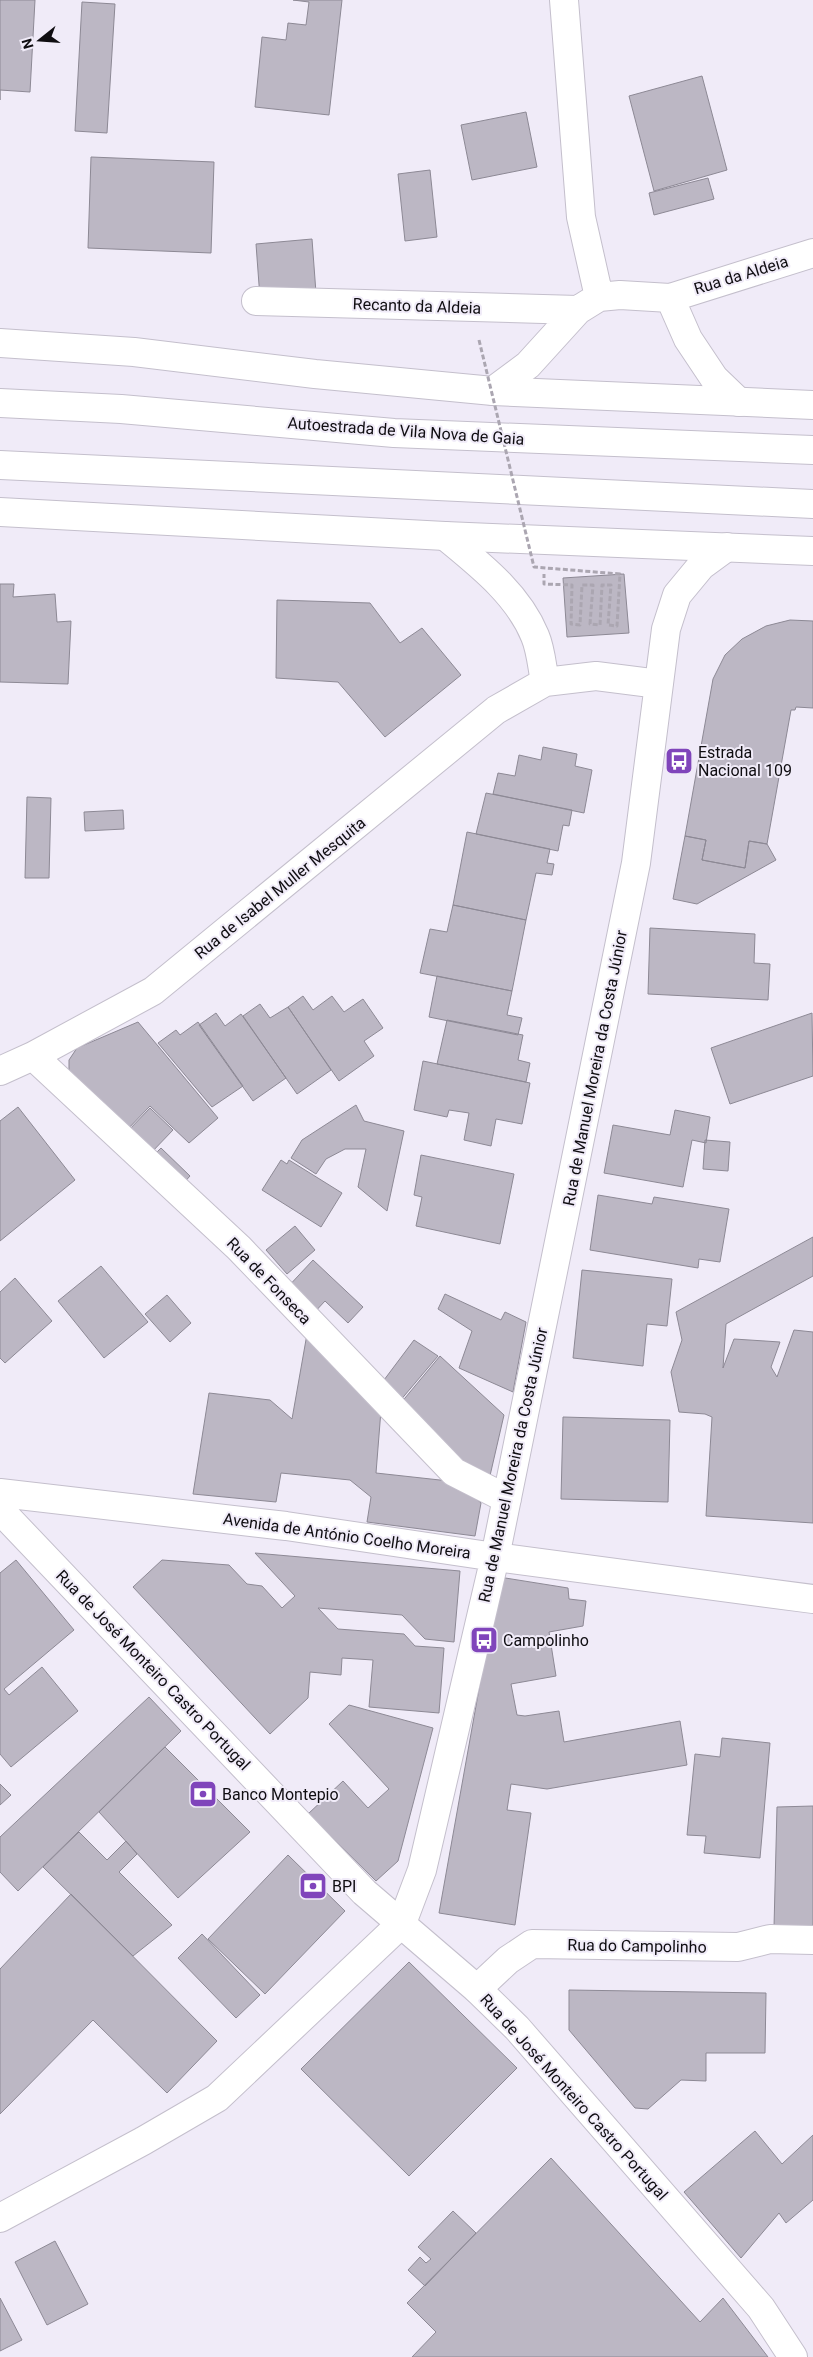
<svg xmlns="http://www.w3.org/2000/svg" width="813" height="2357" font-family="Roboto,sans-serif">
	<style>
		.building { fill: #bcb7c4; stroke: #8d8995 }
		.lines { fill: none; stroke-linecap: round; stroke-linejoin: round }
		.minor-casing { stroke: #c4bfcc; stroke-width: 30 }
		.major-casing { stroke: #c4bfcc; stroke-width: 30 }
		.highway-casing { stroke: #c4bfcc; stroke-width: 30 }
		.minor { stroke: #fff; stroke-width: 28 }
		.major { stroke: #fff; stroke-width: 28 }
		.highway { stroke: #fff; stroke-width: 28 }
		.path-bridge { stroke: #aba6b1; stroke-width: 3; stroke-dasharray: 5 2.5; stroke-linecap: butt }
		.labels { text-anchor: middle; dominant-baseline: central; stroke-width: 4; stroke-linejoin: round; paint-order: stroke }
		.street-label { font-size: 16px; fill: #0f0d11; stroke: #f0ebf8 }
		.poi-label { font-size: 16px; fill: #0f0d11; stroke: #f0ebf8; text-anchor: start }
	</style>
	<rect width="100%" height="100%" fill="#f0ebf8"/>
	<path class="building" d="M0 0H35L30 92 0 90V100Z
		M293 0H342L329 115 255 107 262 37 286 40 288 23 306 25 309 2Z
		M82 2 115 4 107 133 75 131Z
		M702 76 727 170 654 191 629 96Z
		M526 112 537 167 472 180 461 125Z
		M91 157 214 162 211 253 88 248Z
		M430 170 437 237 405 241 398 174Z
		M708 178 714 199 654 215 649 193Z
		M312 239 316 293 260 298 256 244Z
		M624 574 629 633 567 637 563 578Z
		M0 584H14L13 597 55 594 57 622 71 621 68 684 0 682Z
		M277 600 370 603 400 643 422 628 461 675 385 737 338 682 276 678Z
		M790 620 813 621V708L796 707 795 710H791L767 844 749 841 745 868 702 860 706 840 685 836 713 679 725 655 742 639 766 626Z
		M543 747 577 754 575 766 592 770 584 813 493 794 498 773 515 776 519 755 541 760Z
		M486 793 572 810 569 826 563 825 558 851 476 834Z
		M27 797 51 798 49 878H25Z
		M123 810 124 829 85 831 84 812Z
		M467 832 550 849 547 863 554 864 552 875 536 873 526 920 453 905Z
		M685 836 706 840 702 860 745 868 749 841 767 844 776 860 697 904 673 899Z
		M453 905 526 920 512 991 420 973 430 929 447 932Z
		M650 928 755 934 754 963 770 964 768 1000 648 994Z
		M437 976 512 991 507 1015 522 1018 518 1035 429 1017Z
		M303 996 313 1010 332 996 344 1012 363 999 383 1028 364 1041 374 1056 339 1081 288 1007Z
		M260 1004 270 1018 288 1007 331 1070 297 1094 243 1016Z
		M216 1013 225 1026 241 1014 286 1078 253 1101 199 1025Z
		M812 1013 813 1076 730 1104 711 1048Z
		M447 1020 523 1035 518 1060 530 1063 526 1082 437 1064Z
		M138 1022 218 1118 189 1143 150 1106 124 1133 69 1076V1060L77 1048Z
		M198 1022 243 1086 212 1107 158 1043 176 1030 180 1035Z
		M423 1061 530 1083 522 1124 496 1119 491 1146 464 1140 469 1113 449 1110 447 1117 414 1110Z
		M356 1105 364 1121 404 1131 387 1211 358 1187 366 1149H345L326 1159 316 1174 291 1158 302 1140Z
		M18 1107 75 1180 0 1241V1121Z
		M150 1108 173 1130 149 1155 126 1133Z
		M675 1110 710 1117 706 1143 692 1140 683 1187 604 1173 613 1125 670 1135Z
		M705 1140 730 1142 728 1171 703 1169Z
		M161 1148 190 1176 182 1185 153 1156Z
		M421 1155 514 1174 500 1244 416 1226 422 1197 414 1195Z
		M281 1160 287 1164 289 1160 342 1193 321 1227 262 1190Z
		M598 1195 652 1204 654 1197 729 1209 720 1262 699 1259 698 1268 590 1250Z
		M295 1226 315 1250 287 1274 266 1250Z
		M813 1237V1276L726 1324 723 1368 734 1339 780 1342 771 1367 777 1377 794 1330 813 1332V1523L706 1516 712 1417 705 1414 679 1412 671 1372 682 1340 676 1312Z
		M313 1260 363 1307 348 1323 325 1301 312 1315 285 1290Z
		M101 1266 148 1322 104 1358 58 1301Z
		M582 1270 672 1279 667 1326 647 1324 643 1366 573 1358Z
		M15 1278 52 1321 5 1363 0 1358V1292Z
		M445 1294 501 1320 505 1312 526 1322 513 1392 459 1368 472 1331 438 1309Z
		M167 1295 191 1323 170 1342 145 1314Z
		M307 1334 381 1410 376 1473 458 1482 481 1503 475 1536 367 1522 371 1497 350 1480 281 1473 276 1502 193 1494 209 1393 270 1400 292 1419Z
		M414 1340 438 1356 399 1402 381 1384Z
		M440 1356 504 1415 489 1480 465 1472 400 1404Z
		M563 1417 670 1420 668 1502 561 1499Z
		M255 1553 460 1571 454 1642 425 1639 402 1615 318 1608 338 1629 404 1634 415 1646 444 1648 439 1713 369 1707 373 1660 342 1658 341 1675 310 1672 308 1698 270 1734 133 1587 162 1560 229 1565 247 1584 262 1586 282 1608 295 1596Z
		M16 1560 74 1630 4 1689 9 1695 42 1667 78 1711 11 1767 0 1754V1573Z
		M499 1577 568 1588 569 1599 586 1601 583 1626 549 1632 556 1676 511 1684 517 1715 525 1716 559 1711 564 1742 680 1721 687 1765 547 1789 511 1784 507 1810 531 1813 515 1925 439 1913Z
		M149 1697 181 1731 18 1891 0 1872V1837Z
		M349 1705 433 1728 398 1861 376 1881 308 1814 343 1781 368 1808 389 1789 329 1724Z
		M722 1738 770 1743 760 1858 704 1853 706 1836 687 1835 695 1754 720 1757Z
		M165 1747 250 1832 178 1898 99 1812Z
		M0 1784 11 1795 0 1805Z
		M813 1806V1927H774L777 1807Z
		M79 1832 107 1860 126 1841 137 1854 119 1872 172 1925 133 1956 43 1867Z
		M288 1855 345 1911 265 1994 208 1939Z
		M71 1894 217 2041 167 2093 93 2020 0 2114V1969Z
		M202 1934 260 1995 236 2018 178 1958Z
		M409 1962 517 2068 409 2176 301 2069Z
		M569 1990 766 1993 765 2053H706V2081L681 2080 648 2109 635 2108 569 2030Z
		M755 2131 782 2164 813 2135V2200L786 2223 779 2213 741 2258 684 2192Z
		M551 2158 700 2322 723 2298 768 2357H412L436 2332 407 2303Z
		M453 2211 476 2233 425 2286 408 2270 420 2257 426 2263 431 2259 418 2247Z
		M55 2241 88 2304 47 2325 15 2262Z
		M0 2298 22 2340 0 2351Z"/>
	<g class="lines">
		<defs>
			<path id="minor" d="M564 0 581 217 599 297
				M670 298 688 339 714 378 739 402
				M256 301 578 310
				M493 391 528 365 578 310 599 297 620 295 670 298 813 253
				M445 536C479 564 518 594 535 636 541 650 542 667 545 682
				M727 547 701 566 677 595 666 629 636 863 495 1557 813 1599
				M33 1056 239 1248 454 1472 507 1499
				M0 1071 33 1056 153 991 496 710 545 682 596 676 659 684
				M477 1989 508 1960 532 1944 738 1947 770 1939 813 1940
				M0 2218 143 2141 217 2098 402 1923"/>
			<path id="major" d="M0 1493 286 1526 495 1557 422 1870 402 1923
				M0 1510 364 1892 477 1989 517 2028 761 2308 793 2357"/>
			<path id="highway" d="M0 343 134 352 315 374 493 391 813 405
				M0 403 121 409 394 433 813 450
				M0 465 813 504
				M0 512 445 536 813 551"/>
		</defs>
		<use href="#minor" class="minor-casing"/>
		<use href="#major" class="major-casing"/>
		<use href="#highway" class="highway-casing"/>
		<use href="#minor" class="minor"/>
		<use href="#major" class="major"/>
		<use href="#highway" class="highway"/>
		<path class="path-bridge" d="M479 340 534 567 620 574 617 626 608 625 611 585H602L600 625 590 624 593 585H582L580 625 571 624 572 585 544 584V574"/>
	</g>
	<defs>
		<symbol id="bus-square" viewBox="-11 -11 22 22"><rect x="-9" y="-9" width="18" height="18" rx="4" fill="#8045bb" stroke="#f0ebf8"/><path d="M-5-6H5V4H4V6H2V4H-2V6H-4V4H-5ZM-3.5-4V0h7V-4ZM-3.5 1.2v1.5H-2V1.2ZM2 1.2v1.5H3.5V1.2Z" fill="#fff"/></symbol>
		<symbol id="bank-square" viewBox="-11 -11 22 22"><rect x="-9" y="-9" width="18" height="18" rx="4" fill="#8045bb" stroke="#f0ebf8"/><path d="M-6-4H6V4H-6ZM0-2.3a2.3 2.3 0 1 0 0 4.6a2.3 2.3 0 1 0 0-4.6Z" fill="#fff"/></symbol>
	</defs>
	<g fill-rule="evenodd">
		<use href="#bus-square" x="663" y="745" width="32" height="32"/>
		<use href="#bus-square" x="468" y="1624" width="32" height="32"/>
		<use href="#bank-square" x="187" y="1778" width="32" height="32"/>
		<use href="#bank-square" x="297" y="1870" width="32" height="32"/>
	</g>
	<g class="labels">
		<g class="street-label">
			<text transform="translate(741 275) rotate(-17)">Rua da Aldeia</text>
			<text transform="translate(417 306) rotate(2)">Recanto da Aldeia</text>
			<text transform="translate(406 431) rotate(4)">Autoestrada de Vila Nova de Gaia</text>
			<text transform="translate(280 888) rotate(-39)">Rua de Isabel Muller Mesquita</text>
			<text transform="translate(595 1068) rotate(-79)">Rua de Manuel Moreira da Costa Júnior</text>
			<text transform="translate(269 1281) rotate(46)">Rua de Fonseca</text>
			<text transform="translate(513 1465) rotate(-78)">Rua de Manuel Moreira da Costa Júnior</text>
			<text transform="translate(347 1536) rotate(8)">Avenida de António Coelho Moreira</text>
			<text transform="translate(153 1670) rotate(46)">Rua de José Monteiro Castro Portugal</text>
			<text transform="translate(637 1946) rotate(1)">Rua do Campolinho</text>
			<text transform="translate(574 2097) rotate(48)">Rua de José Monteiro Castro Portugal</text>
		</g>
		<g class="poi-label">
			<text x="698" y="752">Estrada<tspan x="698" dy="18">Nacional 109</tspan></text>
			<text x="503" y="1640">Campolinho</text>
			<text x="222" y="1794">Banco Montepio</text>
			<text x="332" y="1886">BPI</text>
		</g>
	</g>
	<g transform="translate(40 40) rotate(253)" stroke="#f0ebf8" stroke-width="4" paint-order="stroke">
	<path d="M0-4L9 19L0 12L-9 19Z" fill="#0f0d11"/>
	<text y="-8" font-size="14" font-weight="bold" text-anchor="middle" fill="#0f0d11">N</text>
	</g>
</svg>
